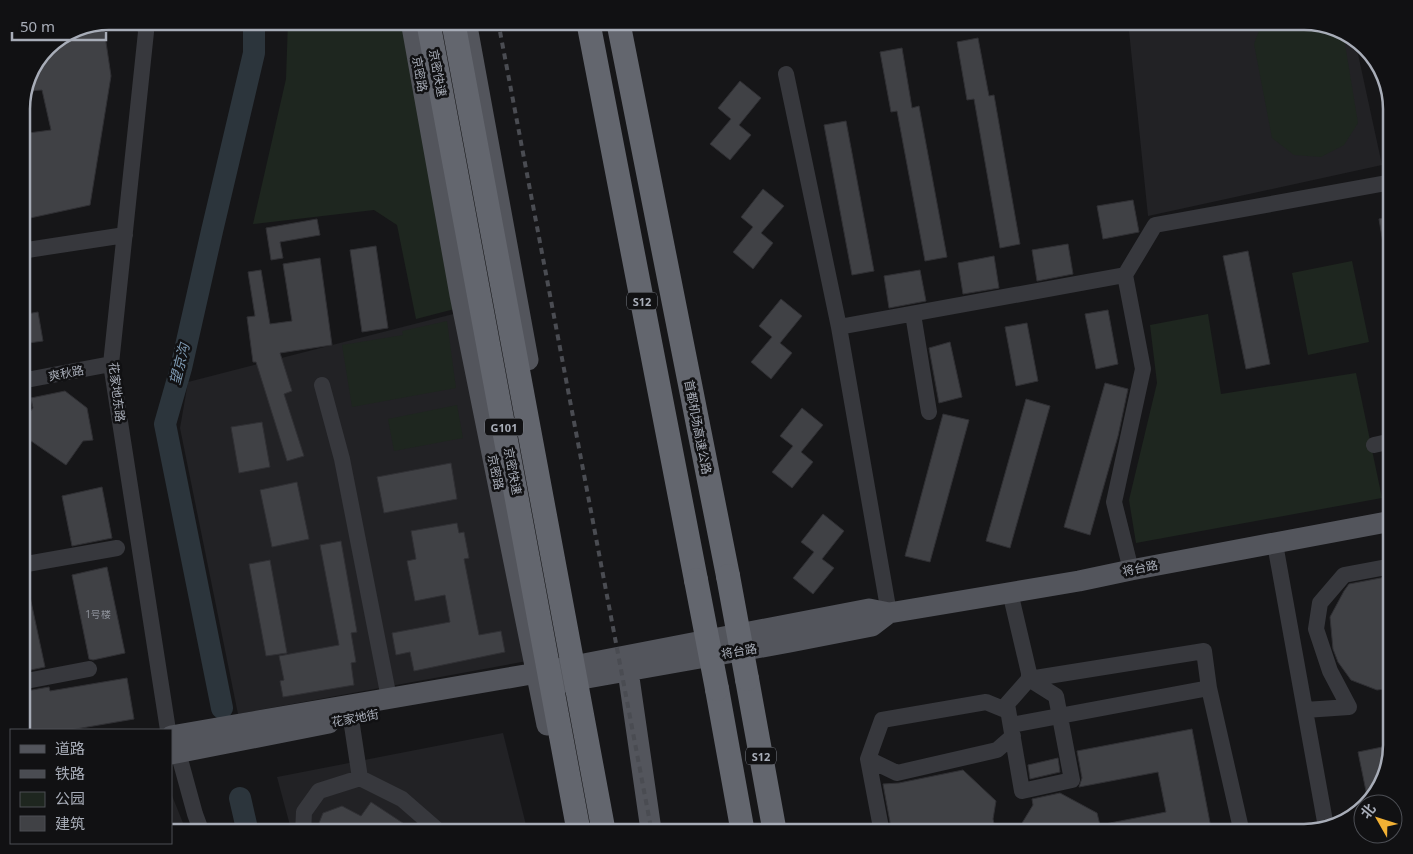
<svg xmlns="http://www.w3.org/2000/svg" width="1413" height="854" font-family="'Noto Sans','Noto Sans SC',sans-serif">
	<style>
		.built { fill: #222225 }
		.green { fill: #1e261f }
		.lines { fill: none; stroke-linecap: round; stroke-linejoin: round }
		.river { stroke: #2c353c; stroke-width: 22 }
		.building { fill: #404145; stroke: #303034 }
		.minor { stroke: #37383d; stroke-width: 16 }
		.major { stroke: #53555c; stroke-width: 21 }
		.highway { stroke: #63666e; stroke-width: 24 }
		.rail { stroke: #4a4c52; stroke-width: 4; stroke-dasharray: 6 5; stroke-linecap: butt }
		.highway-bridge { stroke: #63666e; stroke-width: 24 }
		.labels { text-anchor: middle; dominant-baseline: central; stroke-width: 5; stroke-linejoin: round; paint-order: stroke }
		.number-label { font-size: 10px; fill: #8e929b }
		.shield { fill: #111113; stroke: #7b7e86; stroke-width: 1 }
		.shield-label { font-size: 11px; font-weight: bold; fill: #a8adb8 }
		.street-label { font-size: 12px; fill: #a8adb8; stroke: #111113 }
		.water-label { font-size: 14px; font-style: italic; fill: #7f9bb3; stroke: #111113 }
		.rim { fill: none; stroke: #a8adb8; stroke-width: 2.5 }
	</style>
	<rect width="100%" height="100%" fill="#161618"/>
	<path class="built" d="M1128 21H1304L1348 33 1355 40 1382 165 1148 216Z
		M469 310 538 659 238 714 180 428 188 382Z
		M503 733 528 833H292L277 777Z
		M171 793 187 833H171Z"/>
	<path class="green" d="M288 21H420L470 305 416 319 397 225 374 210 253 224 286 79Z
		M1264 21H1304L1343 32 1358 123 1344 145 1321 157 1294 155 1272 138 1254 44 1262 23Z
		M1352 261 1369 342 1308 355 1292 273Z
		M1208 314 1221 394 1356 373 1382 498 1136 543 1129 500 1157 383 1150 325Z
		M447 321 456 388 352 407 342 345 403 335 402 331Z
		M457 405 463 438 394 451 388 419Z"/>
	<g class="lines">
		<path class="river" d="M222 708 165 424 181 368 212 231 254 53V21
			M240 798 248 833"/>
	</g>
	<path class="building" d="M103 22 111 76 90 205 21 220V134L51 130 42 90 27 91 47 47 76 28Z
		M978 38 989 96 994 95 1020 244 1000 248 974 99 967 100 957 42Z
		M902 48 912 108 919 106 947 257 925 261 897 111 891 112 880 52Z
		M740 81 761 98 739 125 751 135 730 160 710 144 731 119 718 108Z
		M846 121 874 271 852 275 824 125Z
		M763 189 784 206 761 233 773 243 753 269 733 252 753 227 741 217Z
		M1133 200 1139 232 1103 239 1097 206Z
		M1392 216V260L1386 261 1379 219Z
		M317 219 320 235 280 242 283 258 271 260 266 228Z
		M1068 244 1073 274 1037 281 1032 250Z
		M376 246 388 328 362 332 350 250Z
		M1248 251 1270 364 1246 369 1223 256Z
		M994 256 999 288 963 294 958 263Z
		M320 258 332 345 280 353 292 391 284 394 304 456 287 461 256 362H253L247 317 255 316 248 272 261 270 270 324 292 321 283 264Z
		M920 270 926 301 889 308 884 276Z
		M781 299 802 316 780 343 792 353 771 379 751 362 772 337 759 326Z
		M1108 310 1118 364 1096 369 1085 314Z
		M38 312 43 341 21 344V315Z
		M1027 323 1038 381 1016 386 1005 327Z
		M950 342 962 397 939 403 929 348Z
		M1105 383 1128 389 1118 436 1090 535 1064 527Z
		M65 391 87 408 93 440 83 441 66 465 21 434V424L33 408 31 398Z
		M1026 399 1050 406 1010 548 986 541Z
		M802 408 823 425 801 452 813 462 792 488 772 472 793 446 780 436Z
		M943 414 969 420 930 562 905 556Z
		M262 422 270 467 239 473 231 427Z
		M451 463 457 499 384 513 377 477Z
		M297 482 309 539 272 547 260 490Z
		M102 487 112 538 72 546 62 496Z
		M823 514 844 531 822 559 834 568 813 594 793 578 814 552 801 542Z
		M457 523 459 533 464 532 469 558 464 559 479 635 501 631 505 652 414 671 410 652 396 655 392 633 450 622 445 595 415 601 407 561 416 559 411 531Z
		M341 541 357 632 351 633 356 662 351 663 354 685 283 697 280 681 284 680 279 656 339 645 320 545Z
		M270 560 287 653 266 656 249 564Z
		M107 567 125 653 93 660 89 659 72 575Z
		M1391 576 1392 688 1377 690 1351 680 1338 662 1333 649 1330 617 1344 591 1349 584Z
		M21 578H26L45 667 21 672Z
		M127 678 134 719 70 730H21V692L49 687 50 691Z
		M1192 729 1212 833H1016L1033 805 1032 799 1060 793 1097 813 1100 825 1166 812 1158 772 1079 787 1082 778 1077 751Z
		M1392 745 1380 789 1368 801 1358 752Z
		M1058 758 1060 772 1030 779 1028 765Z
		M963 770 996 801 993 819 996 833H892L883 784 899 783Z
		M371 802 418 833H315L323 813 342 806 361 816Z"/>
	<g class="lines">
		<path class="minor" d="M144 21 146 32 111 364 168 730
			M786 74 839 327 889 613
			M21 251 125 235
			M913 314 929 412
			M839 327 1125 275
			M21 381 111 364
			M322 385 342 459 389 698
			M1374 445 1392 441
			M1275 544 1326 827
			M21 565 117 548
			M1131 570 1114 502 1143 369 1125 275 1155 225 1392 182
			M1010 592 1029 673V679L1204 651 1209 688 1242 833
			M1029 679 1056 696 1072 780 1022 791 1007 704Z
			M21 682 89 669
			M1305 710 1349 707 1330 671 1316 629 1320 603 1344 575 1392 566
			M351 719 360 778
			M1011 725 1209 688
			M178 752 195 814 202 833
			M868 759 897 773 997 750 1013 736
			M303 833 304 812 319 791 360 778 402 799 441 833
			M882 833 868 759 882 720 986 702 1008 711"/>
		<path class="major" d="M411 21 460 295 547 725
			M466 21 528 360
			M628 671 651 830 650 833
			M559 683 790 642 872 626 889 613
			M171 736 537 673 869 609 889 613 1079 581 1131 570 1392 521
			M171 754 329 723"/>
		<path class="highway" d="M588 21 696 580
			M618 21 728 576
			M747 679 775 833
			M717 689 743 833"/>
		<path class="rail" d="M498 21 652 833"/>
		<path class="highway-bridge" d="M428 21 579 833
			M453 21 604 833
			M728 576 747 679
			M696 580 717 689"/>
	</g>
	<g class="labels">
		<g class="number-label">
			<text x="98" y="614">1号楼</text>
		</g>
		<g class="shield">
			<rect x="627" y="292.5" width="30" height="17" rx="4"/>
			<rect x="485" y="418.5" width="38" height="17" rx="4"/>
			<rect x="746" y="747.5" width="30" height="17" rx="4"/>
		</g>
		<g class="shield-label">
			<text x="642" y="301">S12</text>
			<text x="504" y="427">G101</text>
			<text x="761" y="756">S12</text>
		</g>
		<g class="street-label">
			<text transform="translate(438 73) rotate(79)">京密快速</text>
			<text transform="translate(420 74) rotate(80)">京密路</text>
			<text transform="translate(66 373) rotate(-11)">爽秋路</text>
			<text transform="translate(117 392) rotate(83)">花家地东路</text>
			<text transform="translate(698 427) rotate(79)">首都机场高速公路</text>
			<text transform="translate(513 471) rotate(79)">京密快速</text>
			<text transform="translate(496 472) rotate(78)">京密路</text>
			<text transform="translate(1140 568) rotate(-11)">将台路</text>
			<text transform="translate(739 651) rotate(-10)">将台路</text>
			<text transform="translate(355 718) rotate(-10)">花家地街</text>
		</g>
		<g class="water-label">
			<text transform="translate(179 364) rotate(-76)">望京沟</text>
		</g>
	</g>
	<path d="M0 0H1413V854H0ZM109 30H1304A79 79 0 0 1 1383 109V745A79 79 0 0 1 1304 824H109A79 79 0 0 1 30 745V109A79 79 0 0 1 109 30Z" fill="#111113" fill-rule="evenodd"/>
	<path class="rim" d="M109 30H1304A79 79 0 0 1 1383 109V745A79 79 0 0 1 1304 824H109A79 79 0 0 1 30 745V109A79 79 0 0 1 109 30Z"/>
	<rect x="10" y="729" width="162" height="115" fill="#111113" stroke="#4d4f55"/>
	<rect x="20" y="745" width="25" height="8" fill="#53555c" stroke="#4d4f55"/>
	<text x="55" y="754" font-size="15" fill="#a8adb8">道路</text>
	<rect x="20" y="770" width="25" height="8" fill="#4a4c52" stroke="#4d4f55"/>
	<text x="55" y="779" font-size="15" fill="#a8adb8">铁路</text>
	<rect x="20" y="792" width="25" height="15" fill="#1e261f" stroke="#4d4f55"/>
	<text x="55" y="804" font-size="15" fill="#a8adb8">公园</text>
	<rect x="20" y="816" width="25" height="15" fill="#404145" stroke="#4d4f55"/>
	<text x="55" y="829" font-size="15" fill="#a8adb8">建筑</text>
	<g transform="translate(1378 819) rotate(309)"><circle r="24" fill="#111113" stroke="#4d4f55"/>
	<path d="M0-4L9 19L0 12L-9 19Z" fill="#f2b134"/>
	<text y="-8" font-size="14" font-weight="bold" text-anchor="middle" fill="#a8adb8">北</text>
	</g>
	<path d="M12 32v8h94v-8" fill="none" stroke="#a8adb8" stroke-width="2.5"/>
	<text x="20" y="32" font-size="15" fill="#a8adb8" stroke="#111113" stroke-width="4" paint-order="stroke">50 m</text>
</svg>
